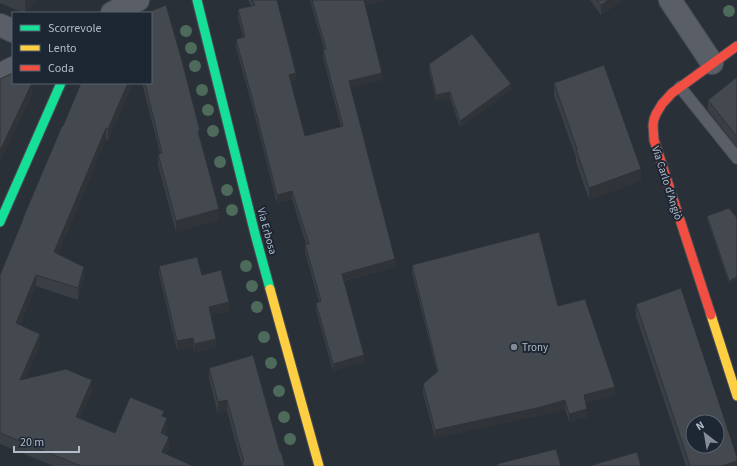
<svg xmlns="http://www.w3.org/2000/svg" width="737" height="466" font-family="'Source Sans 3',sans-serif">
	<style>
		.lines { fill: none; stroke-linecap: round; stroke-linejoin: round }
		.lane-casing { stroke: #484c53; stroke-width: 13 }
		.street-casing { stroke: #484c53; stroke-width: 24 }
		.fast-casing { stroke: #484c53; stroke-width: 11 }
		.slow-casing { stroke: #484c53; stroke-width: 11 }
		.jam-casing { stroke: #484c53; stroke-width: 11 }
		.lane { stroke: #5a5e66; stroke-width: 11 }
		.street { stroke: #5a5e66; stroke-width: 22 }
		.fast { stroke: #16e098; stroke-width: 9 }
		.slow { stroke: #ffcf43; stroke-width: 9 }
		.jam { stroke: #f24e42; stroke-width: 9 }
		.tree { fill: #4e6a5a }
		.wall { fill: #3a3f45 }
		.shaded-wall { fill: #303338 }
		.building { fill: #444950; stroke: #303338; fill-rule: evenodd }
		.poi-dot { fill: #848b96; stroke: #1d2633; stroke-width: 1.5 }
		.labels { text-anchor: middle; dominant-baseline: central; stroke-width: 4; stroke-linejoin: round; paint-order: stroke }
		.street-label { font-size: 11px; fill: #b4bcc9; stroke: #1d2633 }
		.poi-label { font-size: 11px; fill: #b4bcc9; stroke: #1d2633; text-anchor: start }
	</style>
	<rect width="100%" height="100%" fill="#2a3038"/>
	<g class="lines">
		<defs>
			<path id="lane" d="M680 87 737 158"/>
			<path id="street" d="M670 0 712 63
				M112 13 138 0
				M0 25 13 31
				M0 75 13 68"/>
			<path id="fast" d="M197 0 255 234 270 289
				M0 222 61 83"/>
			<path id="slow" d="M270 289 319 466
				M711 315 737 396"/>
			<path id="jam" d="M711 315 654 140 653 125 654 119 656 114 662 104 672 93 737 46"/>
		</defs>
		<use href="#lane" class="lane-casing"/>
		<use href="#street" class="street-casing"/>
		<use href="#fast" class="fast-casing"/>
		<use href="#slow" class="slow-casing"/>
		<use href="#jam" class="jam-casing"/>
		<use href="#lane" class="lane"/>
		<use href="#street" class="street"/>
		<use href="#fast" class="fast"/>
		<use href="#slow" class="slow"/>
		<use href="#jam" class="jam"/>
	</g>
	<g class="tree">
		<circle cx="729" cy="11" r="6"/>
		<circle cx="186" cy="31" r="6"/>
		<circle cx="191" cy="48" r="6"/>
		<circle cx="195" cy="66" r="6"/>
		<circle cx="202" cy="90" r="6"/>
		<circle cx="208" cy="110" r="6"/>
		<circle cx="213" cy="131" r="6"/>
		<circle cx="220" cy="162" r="6"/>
		<circle cx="227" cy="190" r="6"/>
		<circle cx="232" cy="210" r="6"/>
		<circle cx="246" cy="266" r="6"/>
		<circle cx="252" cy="286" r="6"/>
		<circle cx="257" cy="307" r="6"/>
		<circle cx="264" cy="337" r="6"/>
		<circle cx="271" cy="363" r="6"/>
		<circle cx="279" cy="391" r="6"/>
		<circle cx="284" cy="417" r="6"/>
		<circle cx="290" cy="439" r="6"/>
	</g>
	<path class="wall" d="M0 0H37L25 13H24L0 3Z
		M248 0H277L296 80 291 82 305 136 341 127 323 57V50L324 49 310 0H384L365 5 382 80 351 88 395 267 344 281 364 362 333 371 316 310V303L319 302 305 252V244H306L292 199 277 203 257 124 236 47V39L243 37 238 17V9L251 6Z
		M590 0H624L601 15Z
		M429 64 511 90 460 127 450 98 436 101 429 70Z
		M737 77V147L708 110V100Z
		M133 83 108 140 106 139 58 254 84 278 78 300 36 286 20 325 40 345 25 379 92 391 80 418 115 433 164 417 167 429 165 435 169 448 166 454 193 466H53L0 444V275L23 221V218L63 126Z
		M142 83H151L200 137 219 220 176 232 158 165V154L160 153Z
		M554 83 641 181 589 200 576 162V157L554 96Z
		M707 216 737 218V280L729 284 707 219Z
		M412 265 558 306 615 395 586 403 587 417 569 422 565 409 541 415 435 438 423 393V384L437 372 412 273Z
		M159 266 202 275 229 311 211 315 216 347 194 353 193 346 177 350 159 274Z
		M636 304 737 466H686L636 316Z
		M209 368 280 452 285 466H242L227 411 218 414 209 379Z"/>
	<path class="shaded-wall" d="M26 0H37L25 13V1Z
		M363 0H384L363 5Z
		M609 0H624L601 15V5Z
		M296 73V80L289 83V75Z
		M382 73V80L349 89V81Z
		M32 83V95L0 163V151Z
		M128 83H133L108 140V129Z
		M511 84V90L460 127V121Z
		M450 92V98L436 101V95Z
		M106 128V139L54 264V252Z
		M641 169V181L589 200V188Z
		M292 191V199L277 203V195Z
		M219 209V220L176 232V221Z
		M395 259V267L342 281V274Z
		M84 267V278L78 300V288Z
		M36 275V286L16 334V323Z
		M737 277V280L729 284V281Z
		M229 302V311L209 316V307Z
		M40 334V345L20 391V380Z
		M193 338V346L177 350V341Z
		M216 339V347L194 353V344Z
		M364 355V362L333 371V364Z
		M92 380V391L76 428V417Z
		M615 387V395L584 404V395Z
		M227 400V411L218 414V402Z
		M565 400V409L541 415 435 438V430Z
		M587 409V417L569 422V414Z
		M167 418V429L161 445V433Z
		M169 437V448L162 464V452Z
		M737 461V466H722Z"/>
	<path class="building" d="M252 0H277L296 73 289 75 305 136 343 126 323 50 326 49 312 0H364L382 73 349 81 395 259 342 274 364 355 333 364 316 303 321 301 305 244H309L292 191 277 195 257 116V117L236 39 245 37 238 9 255 5Z
		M597 0H609L601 5Z
		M166 5 182 61 200 131H198L219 209 176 221 158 154 162 153 145 83H151V13H146Z
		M472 34 511 84 460 121 450 92 436 95 429 64Z
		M604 65 641 169 589 188 576 149H577L554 83Z
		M13 73V83H32L0 151V79Z
		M737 77V137L708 100Z
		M81 83H128L108 129 106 128 54 252 84 267 78 288 36 275 16 323 40 334 20 380 66 369 92 380 76 417 115 433 130 397 164 411 162 416 167 418 161 433 169 437 162 452 193 466H81L0 433V275L23 219V218L62 126H63Z
		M729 208 737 218V277L729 281 707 216Z
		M539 232 558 306 585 299 615 387 584 395 587 409 569 414 565 400 541 407 435 430 423 384 438 371 412 265Z
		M197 257 202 275 221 270 229 302 209 307 216 339 194 344 193 338 177 341 159 266Z
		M681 288 737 457V461L722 466H690L636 304ZM693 422H717V446H693Z
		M253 355 280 452H281L285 466H243L242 462H244L227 400 218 402 209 368Z
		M556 449 561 466H497V464Z
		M637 452 641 466H589Z"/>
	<circle class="poi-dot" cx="514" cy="347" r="4"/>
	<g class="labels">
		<g class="street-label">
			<text transform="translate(667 183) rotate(72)">Via Carlo d'Angiò</text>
			<text transform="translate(267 231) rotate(75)">Via Erbosa</text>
		</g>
		<g class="poi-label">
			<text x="522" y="347">Trony</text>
		</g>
	</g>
	<rect x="12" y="12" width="140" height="72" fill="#1d2633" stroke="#59626f"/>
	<rect x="20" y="25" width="20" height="6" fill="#16e098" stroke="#59626f"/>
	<text x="48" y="32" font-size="12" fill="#b4bcc9">Scorrevole</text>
	<rect x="20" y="45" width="20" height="6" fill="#ffcf43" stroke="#59626f"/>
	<text x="48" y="52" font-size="12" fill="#b4bcc9">Lento</text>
	<rect x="20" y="65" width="20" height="6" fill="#f24e42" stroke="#59626f"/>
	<text x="48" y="72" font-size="12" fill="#b4bcc9">Coda</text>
	<g transform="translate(705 434) rotate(329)"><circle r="19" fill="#1d2633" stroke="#59626f"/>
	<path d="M0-3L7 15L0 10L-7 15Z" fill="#848b96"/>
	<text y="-6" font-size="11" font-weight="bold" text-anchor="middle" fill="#b4bcc9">N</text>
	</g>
	<path d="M14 446v6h65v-6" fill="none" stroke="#b4bcc9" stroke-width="2"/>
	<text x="20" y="446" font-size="12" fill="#b4bcc9" stroke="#1d2633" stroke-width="3" paint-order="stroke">20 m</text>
</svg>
